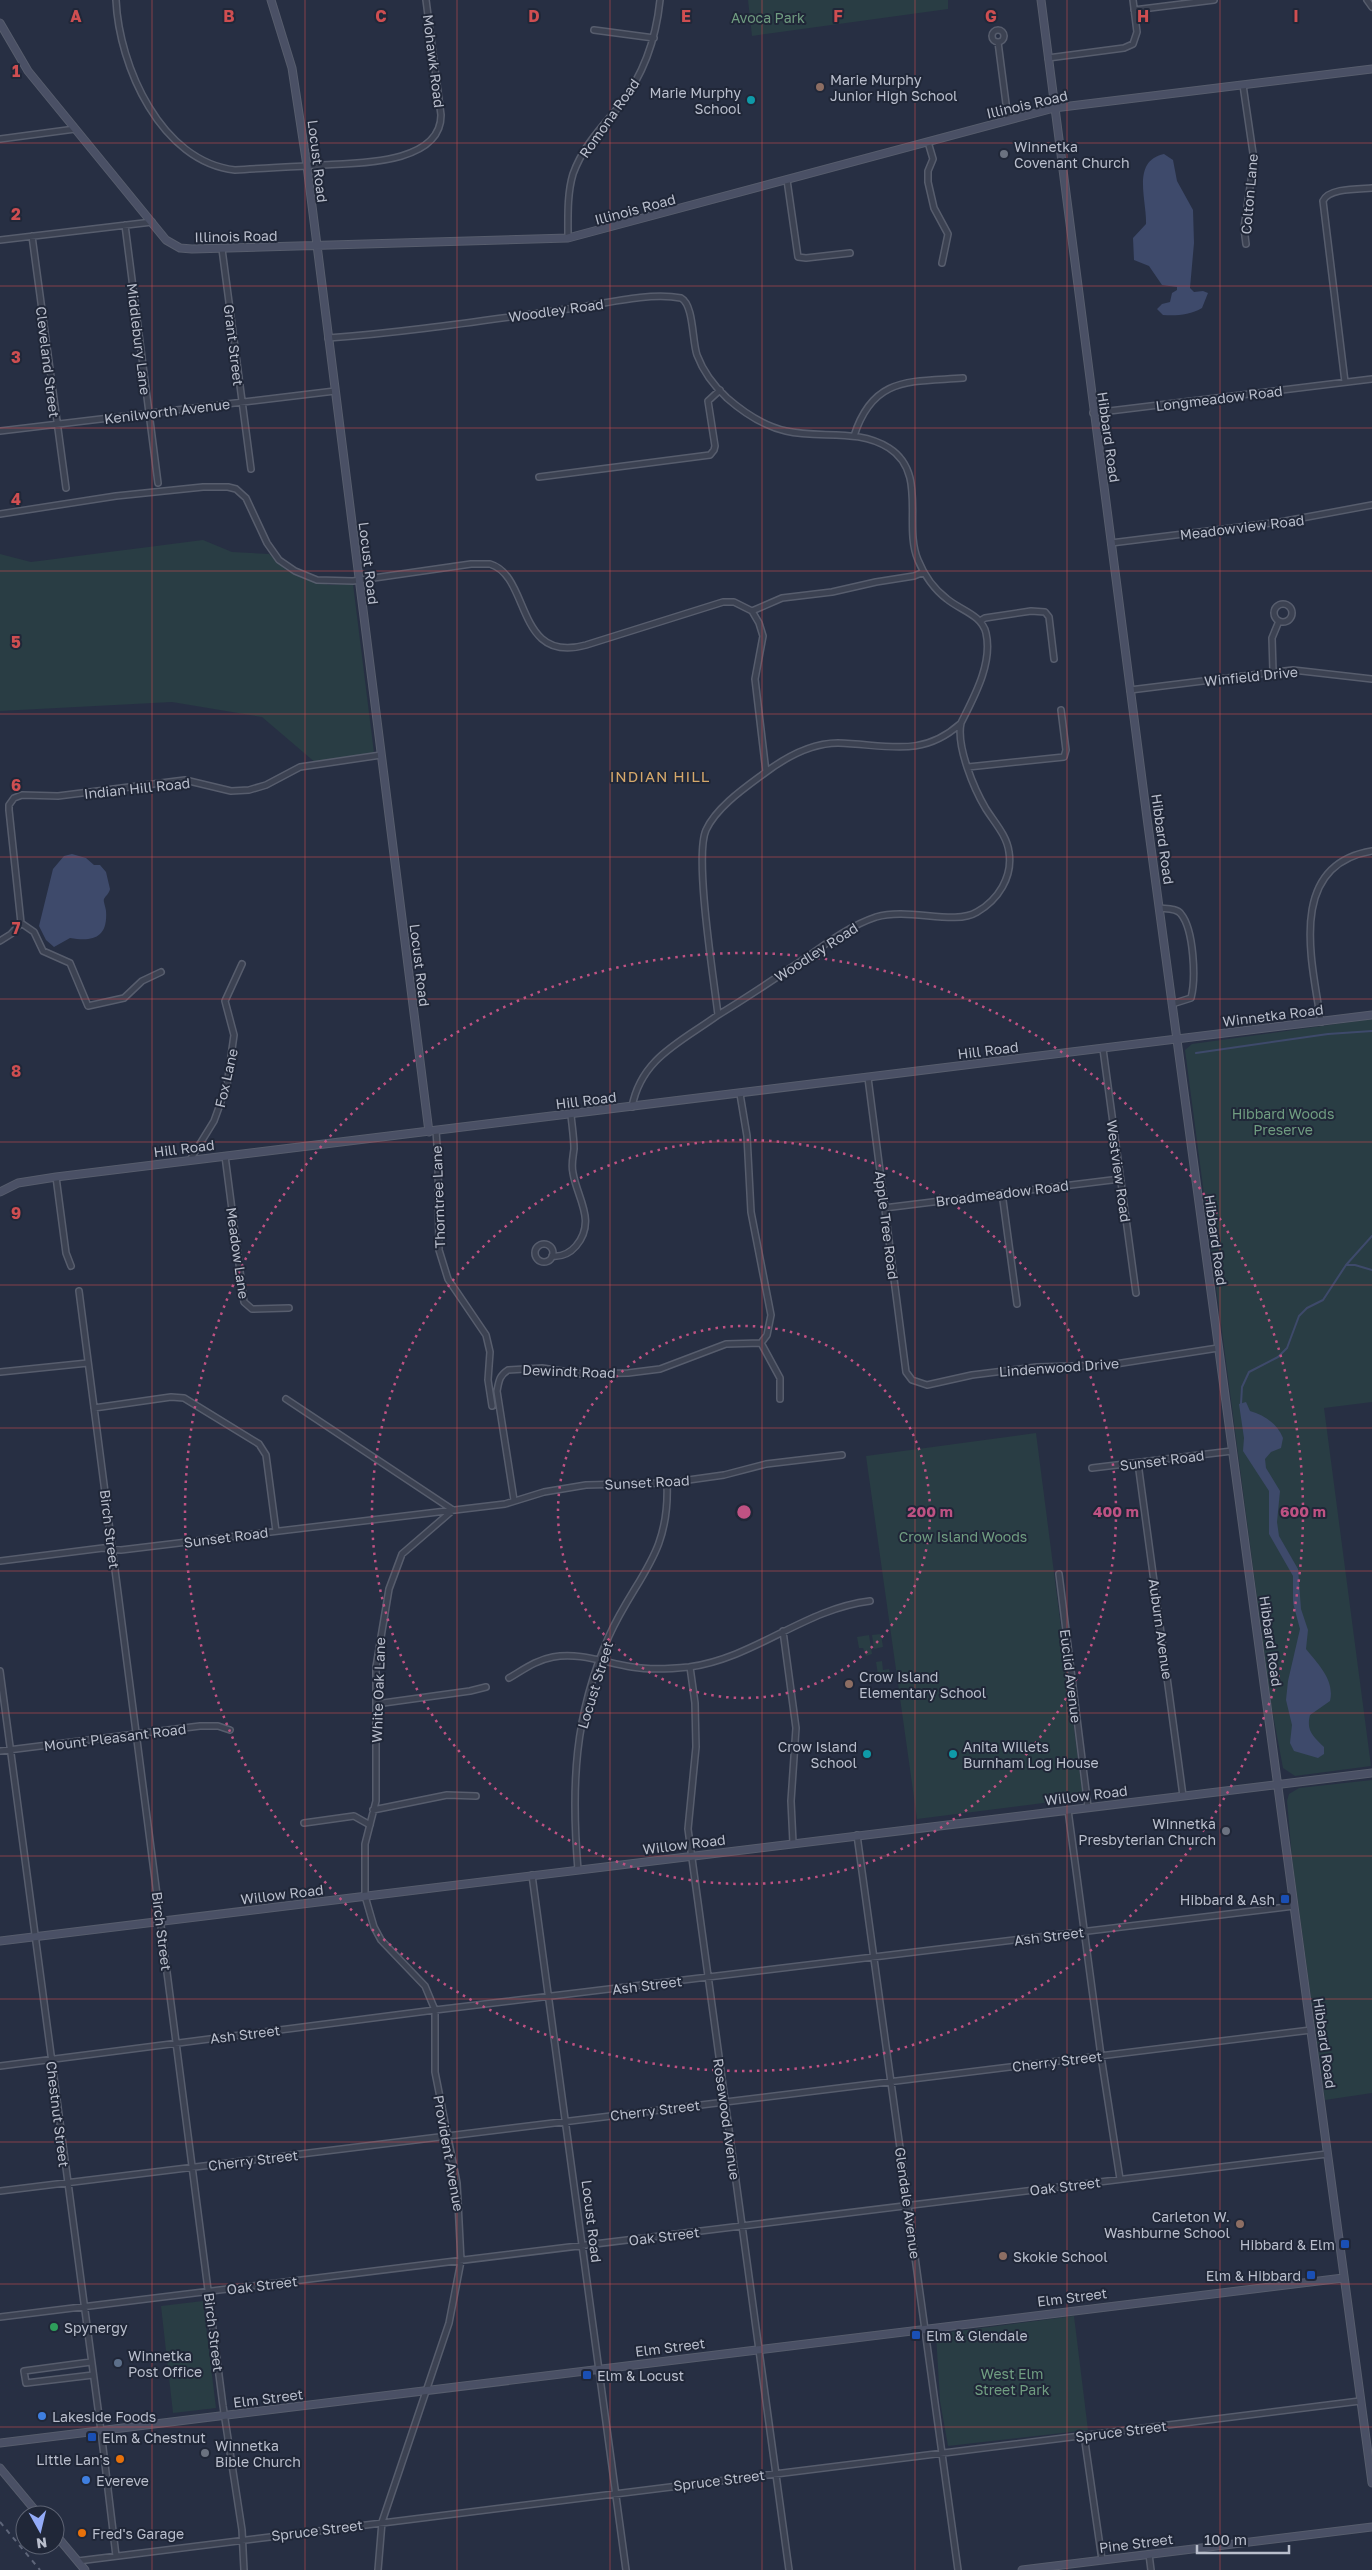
<svg xmlns="http://www.w3.org/2000/svg" width="1372" height="2570" font-family="'Golos Text',sans-serif">
	<style>
		.green { fill: #293d44 }
		.water { fill: #3e4a6b }
		.lines { fill: none; stroke-linecap: round; stroke-linejoin: round }
		.stream { stroke: #3e4a6b; stroke-width: 2 }
		.street-casing { stroke: #575d6d; stroke-width: 8 }
		.secondary-casing { stroke: #575d6d; stroke-width: 9 }
		.street { stroke: #3c4252; stroke-width: 5 }
		.secondary { stroke: #4a5065; stroke-width: 7 }
		.rail { stroke: #5e6579; stroke-width: 2; stroke-dasharray: 5 5; stroke-linecap: butt }
		.grid { fill: none; stroke: #cf4e51; stroke-width: 1; stroke-opacity: 0.55 }
		.ring { fill: none; stroke: #bf5283; stroke-width: 2.5; stroke-dasharray: 2.5 5 }
		.education-dot { fill: #8d6e63; stroke: #202738; stroke-width: 2 }
		.culture-dot { fill: #0f9aa8; stroke: #202738; stroke-width: 2 }
		.worship-dot { fill: #6b7280; stroke: #202738; stroke-width: 2 }
		.transit-dot { fill: #1a4fb4; stroke: #202738; stroke-width: 2 }
		.leisure-dot { fill: #2e9e5b; stroke: #202738; stroke-width: 2 }
		.service-dot { fill: #5c6f8a; stroke: #202738; stroke-width: 2 }
		.shop-dot { fill: #3f7fe0; stroke: #202738; stroke-width: 2 }
		.food-dot { fill: #e8710a; stroke: #202738; stroke-width: 2 }
		.labels { text-anchor: middle; dominant-baseline: central; stroke-width: 4; stroke-linejoin: round; paint-order: stroke }
		.park-label { font-size: 14px; fill: #709d81; stroke: #202738 }
		.street-label { font-size: 14px; fill: #b9becc; stroke: #202738 }
		.poi-label { font-size: 14px; fill: #b9becc; stroke: #202738; text-anchor: start }
		.neighbourhood-label { font-size: 15px; letter-spacing: 1px; fill: #d5a86b; stroke: #202738 }
		.grid-label { font-size: 16px; text-anchor: middle; font-weight: bold; fill: #cf4e51; stroke: #202738; stroke-width: 4; stroke-linejoin: round; paint-order: stroke }
		.centre { fill: #bf5283; stroke: #202738; stroke-width: 2.5 }
		.ring-label { font-size: 15px; text-anchor: middle; font-weight: bold; fill: #bf5283; stroke: #202738; stroke-width: 4; stroke-linejoin: round; paint-order: stroke }
	</style>
	<rect width="100%" height="100%" fill="#272f43"/>
	<path class="green" d="M748 0H948V9L752 36Z
		M203 540 232 552 269 554 286 570 307 579 329 585 353 584 374 753 317 764 262 717 172 702 0 711V554L31 562Z
		M1372 1019V1402L1324 1408 1371 1766 1295 1776 1283 1768 1271 1704 1185 1050 1192 1044Z
		M1036 1433 1083 1798 917 1819 866 1456Z
		M881 1634 883 1647 874 1649 872 1635Z
		M869 1635 872 1654 866 1656 863 1648H859L857 1637Z
		M882 1661 883 1670 889 1669 891 1679 879 1681 876 1662Z
		M1372 1780V2093L1325 2100 1292 1858 1287 1801 1289 1794 1299 1788Z
		M203 2301 216 2408 173 2413 161 2306Z
		M1074 2316 1088 2430 948 2446 940 2401 936 2334Z"/>
	<path class="water" d="M1164 154 1173 160 1177 181 1193 210 1194 243 1190 288 1194 292 1203 291 1208 293 1202 308C1190 315 1176 316 1163 315L1157 309 1162 304 1170 302 1172 293 1177 290V287L1162 285 1149 266 1134 260 1133 238 1146 224C1147 200 1131 161 1164 154Z
		M72 854 86 858 94 865H100L106 872 110 889C109 894 106 895 104 899 103 901 106 908 106 911 108 938 93 942 70 938L54 947 46 940 39 926 53 869 64 856Z
		M1246 1402 1250 1411C1264 1415 1277 1423 1283 1438L1281 1448 1271 1452 1265 1459 1266 1468 1280 1491 1277 1522 1279 1536 1298 1569 1301 1609 1308 1630 1306 1649C1318 1664 1335 1680 1330 1701L1310 1715C1306 1731 1313 1736 1324 1747V1754L1318 1758 1294 1751 1290 1743 1292 1725 1286 1700 1288 1681 1300 1629 1293 1603V1576L1269 1534V1491L1243 1451 1244 1438 1239 1404Z"/>
	<g class="lines">
		<path class="stream" d="M1196 1053 1328 1034 1372 1031
			M1346 1265H1355L1372 1270
			M1241 1404 1242 1387 1249 1372 1278 1357 1287 1348 1299 1316 1307 1308 1323 1300 1346 1265 1372 1236"/>
		<defs>
			<path id="street" d="M116 0C119 66 161 162 235 170 264 168 292 167 320 165 355 163 441 165 441 115L426 0
				M1367 0 1372 7
				M1134 10 1214 0
				M594 30 654 38
				M992 36a6 6 0 1 1 12 0a6 6 0 1 1-12 0Z
				M998 42 1008 119
				M1048 58 1124 48 1133 44 1137 32 1133 0
				M1243 85 1254 160 1244 228 1246 244
				M0 139 75 129
				M928 142 933 159 928 171V182L934 208 948 234 942 263
				M787 180 798 257 806 258 850 253
				M125 225 158 483
				M32 236 66 488
				M568 238C568 217 567 194 573 174 583 146 602 127 620 105 644 74 656 39 660 0
				M0 240 152 222
				M222 249 251 469
				M328 338C410 332 493 319 575 308 607 303 650 292 681 298 694 305 692 341 697 355 703 371 714 386 727 398 743 412 764 426 786 431 820 439 858 428 889 448 928 473 903 525 918 560 924 575 935 590 947 599 960 610 982 615 986 633 993 663 974 697 961 723 956 746 974 789 986 809 995 823 1007 836 1009 852 1013 877 998 900 977 912 954 926 909 907 876 917 852 925 831 940 810 955 780 975 750 996 718 1015
				M1345 382 1323 201C1328 188 1359 189 1372 188
				M1093 413 1372 379
				M0 431 335 391
				M854 436C873 376 910 382 963 378
				M539 477 710 455 714 450 715 446 708 401 720 390
				M0 514 116 496 203 487H228L236 489 246 498 267 543 279 560 295 571 317 580 353 581 471 564H490C531 576 515 665 586 645L723 602H734L752 611 782 598 832 592 876 582 914 576 924 572
				M1111 543 1280 522 1372 505
				M1274 613a9 9 0 1 1 18 0a9 9 0 1 1-18 0Z
				M752 611 759 623 763 636 755 679 766 772
				M980 621 985 618 1031 611 1045 612 1049 617 1054 659
				M1273 671 1272 638 1279 621
				M1130 690 1293 670 1372 679
				M968 767 1064 757 1066 750 1061 710
				M1159 908C1166 909 1177 908 1181 914 1194 930 1196 979 1191 998L1172 1004
				M21 923 34 932 43 951 70 963 88 1006 124 998 142 981 161 972
				M0 941 11 934 21 923 9 810V805L14 798 22 795 58 796 185 780 231 791 249 790 266 785 300 767 381 755
				M1321 1022C1312 962 1286 865 1372 851
				M1103 1049 1136 1293
				M868 1078 906 1372 912 1380 927 1385 972 1375 1037 1367 1109 1365 1218 1348
				M740 1094 747 1136 751 1212 771 1315 767 1335 761 1343 780 1378V1399
				M632 1107C641 1058 681 1042 718 1015 714 980 694 857 706 830 716 808 743 789 762 775 784 758 810 743 838 743 885 744 921 759 960 724
				M436 1131 438 1159 439 1250 448 1279 486 1335 490 1352 488 1380 492 1406
				M225 1156 244 1302 252 1309 289 1308
				M190 1160 214 1121 227 1085 234 1035 225 1001 242 964
				M56 1177 66 1253 71 1266
				M1002 1193 1017 1304
				M884 1208 1120 1179
				M535 1253a9 9 0 1 1 18 0a9 9 0 1 1-18 0Z
				M552 1256C562 1257 570 1253 576 1246 597 1221 577 1198 573 1173 571 1165 573 1157 574 1149 574 1138 572 1126 571 1115
				M79 1291 223 2406 242 2530 244 2570
				M0 1372 88 1363
				M286 1399 453 1510 402 1554 389 1589 376 1667V1801L365 1844V1896L374 1927 381 1940 425 1986 435 2010V2072L457 2183 461 2261 449 2323 382 2522 378 2570
				M94 1408 171 1397 184 1398 259 1444 266 1455 276 1531
				M1138 1463 1183 1796
				M1092 1468 1232 1451
				M514 1500 497 1391C499 1381 499 1376 508 1370L542 1368 582 1374 628 1373 660 1369 726 1344 761 1343
				M0 1561 103 1548 121 1550 505 1504 544 1492 586 1485 667 1483 724 1475 766 1464 842 1455
				M1059 1574 1088 1807
				M783 1631 796 1728 791 1801 793 1843
				M690 1667 695 1703 696 1747 688 1829 789 2570
				M0 1671 101 2431 116 2556
				M509 1678C523 1670 536 1660 553 1657 580 1652 606 1663 632 1667 650 1670 670 1669 689 1667 755 1658 804 1609 870 1601
				M376 1704 470 1691 486 1687
				M0 1751 200 1726H218L230 1730
				M373 1810 447 1795 476 1796
				M1068 1810 1101 2056 1120 2179
				M304 1823 354 1816 370 1825
				M857 1835 958 2570
				M578 1870C571 1786 574 1715 609 1636 636 1576 670 1556 667 1483
				M532 1875 626 2570
				M0 2066 435 2010 1294 1906
				M0 2191 1311 2030
				M0 2317 1327 2154
				M91 2362 24 2371 26 2383 93 2375
				M1084 2435 1102 2560
				M1149 2554 1151 2570
				M78 2561 1360 2401"/>
			<path id="secondary" d="M271 0 292 68 307 166 429 1132
				M1041 0 1147 818 1372 2483
				M0 23 28 71 166 240 180 248 192 249 568 238 1054 108 1372 69
				M0 1192 18 1183 56 1177 1372 1015
				M0 1941 1372 1773
				M0 2443 1343 2278
				M0 2468 39 2515
				M55 2534 85 2570
				M1022 2570 1372 2527"/>
		</defs>
		<use href="#street" class="street-casing"/>
		<use href="#secondary" class="secondary-casing"/>
		<use href="#street" class="street"/>
		<use href="#secondary" class="secondary"/>
		<path class="rail" d="M0 2522 40 2570"/>
	</g>
	<path class="grid" d="M152 0V2570M305 0V2570M457 0V2570M610 0V2570M762 0V2570M915 0V2570M1067 0V2570M1220 0V2570M0 143H1372M0 286H1372M0 428H1372M0 571H1372M0 714H1372M0 857H1372M0 999H1372M0 1142H1372M0 1285H1372M0 1428H1372M0 1571H1372M0 1713H1372M0 1856H1372M0 1999H1372M0 2142H1372M0 2284H1372M0 2427H1372"/>
	<g class="ring">
		<circle cx="744" cy="1512" r="186"/>
		<circle cx="744" cy="1512" r="372"/>
		<circle cx="744" cy="1512" r="559"/>
	</g>
	<g class="education-dot">
		<circle cx="820" cy="87" r="5"/>
		<circle cx="849" cy="1684" r="5"/>
		<circle cx="1240" cy="2224" r="5"/>
		<circle cx="1003" cy="2256" r="5"/>
	</g>
	<g class="culture-dot">
		<circle cx="751" cy="100" r="5"/>
		<circle cx="867" cy="1754" r="5"/>
		<circle cx="953" cy="1754" r="5"/>
	</g>
	<g class="worship-dot">
		<circle cx="1004" cy="154" r="5"/>
		<circle cx="1226" cy="1831" r="5"/>
		<circle cx="205" cy="2453" r="5"/>
	</g>
	<g class="transit-dot">
		<rect x="1280" y="1894" width="10" height="10" rx="2.5"/>
		<rect x="1340" y="2239" width="10" height="10" rx="2.5"/>
		<rect x="1306" y="2270" width="10" height="10" rx="2.5"/>
		<rect x="911" y="2330" width="10" height="10" rx="2.5"/>
		<rect x="582" y="2370" width="10" height="10" rx="2.5"/>
		<rect x="87" y="2432" width="10" height="10" rx="2.5"/>
	</g>
	<circle class="leisure-dot" cx="54" cy="2327" r="5"/>
	<circle class="service-dot" cx="118" cy="2363" r="5"/>
	<g class="shop-dot">
		<circle cx="42" cy="2416" r="5"/>
		<circle cx="86" cy="2480" r="5"/>
	</g>
	<g class="food-dot">
		<circle cx="120" cy="2459" r="5"/>
		<circle cx="82" cy="2533" r="5"/>
	</g>
	<g class="labels">
		<g class="park-label">
			<text x="768" y="17">Avoca Park</text>
			<text x="1283" y="1113">Hibbard Woods<tspan x="1283" dy="16">Preserve</tspan></text>
			<text x="963" y="1536">Crow Island Woods</text>
			<text x="1012" y="2373">West Elm<tspan x="1012" dy="16">Street Park</tspan></text>
		</g>
		<g class="street-label">
			<text transform="translate(434 61) rotate(83)">Mohawk Road</text>
			<text transform="translate(1027 104) rotate(-13)">Illinois Road</text>
			<text transform="translate(609 118) rotate(-55)">Romona Road</text>
			<text transform="translate(318 161) rotate(83)">Locust Road</text>
			<text transform="translate(1249 194) rotate(-85)">Colton Lane</text>
			<text transform="translate(635 209) rotate(-15)">Illinois Road</text>
			<text transform="translate(236 236) rotate(-1)">Illinois Road</text>
			<text transform="translate(556 310) rotate(-8)">Woodley Road</text>
			<text transform="translate(139 339) rotate(83)">Middlebury Lane</text>
			<text transform="translate(234 345) rotate(83)">Grant Street</text>
			<text transform="translate(48 362) rotate(83)">Cleveland Street</text>
			<text transform="translate(1219 398) rotate(-7)">Longmeadow Road</text>
			<text transform="translate(167 411) rotate(-7)">Kenilworth Avenue</text>
			<text transform="translate(1109 437) rotate(82)">Hibbard Road</text>
			<text transform="translate(1242 527) rotate(-7)">Meadowview Road</text>
			<text transform="translate(369 563) rotate(83)">Locust Road</text>
			<text transform="translate(1251 676) rotate(-6)">Winfield Drive</text>
			<text transform="translate(137 788) rotate(-6)">Indian Hill Road</text>
			<text transform="translate(1163 839) rotate(82)">Hibbard Road</text>
			<text transform="translate(816 952) rotate(-33)">Woodley Road</text>
			<text transform="translate(420 965) rotate(83)">Locust Road</text>
			<text transform="translate(1273 1015) rotate(-7)">Winnetka Road</text>
			<text transform="translate(988 1050) rotate(-7)">Hill Road</text>
			<text transform="translate(226 1078) rotate(-77)">Fox Lane</text>
			<text transform="translate(586 1100) rotate(-7)">Hill Road</text>
			<text transform="translate(184 1148) rotate(-7)">Hill Road</text>
			<text transform="translate(1119 1171) rotate(82)">Westview Road</text>
			<text transform="translate(1002 1193) rotate(-7)">Broadmeadow Road</text>
			<text transform="translate(438 1197) rotate(-92)">Thorntree Lane</text>
			<text transform="translate(887 1225) rotate(83)">Apple Tree Road</text>
			<text transform="translate(1216 1240) rotate(82)">Hibbard Road</text>
			<text transform="translate(238 1253) rotate(82)">Meadow Lane</text>
			<text transform="translate(1059 1367) rotate(-4)">Lindenwood Drive</text>
			<text transform="translate(569 1371) rotate(2)">Dewindt Road</text>
			<text transform="translate(1162 1460) rotate(-7)">Sunset Road</text>
			<text transform="translate(647 1482) rotate(-3)">Sunset Road</text>
			<text transform="translate(110 1529) rotate(83)">Birch Street</text>
			<text transform="translate(226 1537) rotate(-7)">Sunset Road</text>
			<text transform="translate(1161 1629) rotate(82)">Auburn Avenue</text>
			<text transform="translate(1271 1641) rotate(82)">Hibbard Road</text>
			<text transform="translate(1071 1676) rotate(83)">Euclid Avenue</text>
			<text transform="translate(595 1685) rotate(-73)">Locust Street</text>
			<text transform="translate(378 1690) rotate(-88)">White Oak Lane</text>
			<text transform="translate(115 1737) rotate(-7)">Mount Pleasant Road</text>
			<text transform="translate(1086 1795) rotate(-7)">Willow Road</text>
			<text transform="translate(684 1844) rotate(-7)">Willow Road</text>
			<text transform="translate(282 1894) rotate(-7)">Willow Road</text>
			<text transform="translate(162 1931) rotate(83)">Birch Street</text>
			<text transform="translate(1049 1936) rotate(-7)">Ash Street</text>
			<text transform="translate(647 1985) rotate(-7)">Ash Street</text>
			<text transform="translate(245 2034) rotate(-7)">Ash Street</text>
			<text transform="translate(1325 2043) rotate(82)">Hibbard Road</text>
			<text transform="translate(1057 2061) rotate(-7)">Cherry Street</text>
			<text transform="translate(655 2110) rotate(-7)">Cherry Street</text>
			<text transform="translate(58 2114) rotate(83)">Chestnut Street</text>
			<text transform="translate(727 2119) rotate(82)">Rosewood Avenue</text>
			<text transform="translate(449 2153) rotate(80)">Provident Avenue</text>
			<text transform="translate(253 2160) rotate(-7)">Cherry Street</text>
			<text transform="translate(1065 2186) rotate(-7)">Oak Street</text>
			<text transform="translate(908 2203) rotate(82)">Glendale Avenue</text>
			<text transform="translate(592 2221) rotate(83)">Locust Road</text>
			<text transform="translate(664 2236) rotate(-7)">Oak Street</text>
			<text transform="translate(262 2285) rotate(-7)">Oak Street</text>
			<text transform="translate(1072 2297) rotate(-7)">Elm Street</text>
			<text transform="translate(214 2332) rotate(83)">Birch Street</text>
			<text transform="translate(670 2347) rotate(-7)">Elm Street</text>
			<text transform="translate(268 2398) rotate(-7)">Elm Street</text>
			<text transform="translate(1121 2431) rotate(-7)">Spruce Street</text>
			<text transform="translate(719 2480) rotate(-7)">Spruce Street</text>
			<text transform="translate(317 2530) rotate(-7)">Spruce Street</text>
			<text transform="translate(1136 2543) rotate(-7)">Pine Street</text>
		</g>
		<g class="poi-label">
			<text x="830" y="79">Marie Murphy<tspan x="830" dy="16">Junior High School</tspan></text>
			<text x="741" y="92" text-anchor="end">Marie Murphy<tspan x="741" dy="16">School</tspan></text>
			<text x="1014" y="146">Winnetka<tspan x="1014" dy="16">Covenant Church</tspan></text>
			<text x="859" y="1676">Crow Island<tspan x="859" dy="16">Elementary School</tspan></text>
			<text x="857" y="1746" text-anchor="end">Crow Island<tspan x="857" dy="16">School</tspan></text>
			<text x="963" y="1746">Anita Willets<tspan x="963" dy="16">Burnham Log House</tspan></text>
			<text x="1216" y="1823" text-anchor="end">Winnetka<tspan x="1216" dy="16">Presbyterian Church</tspan></text>
			<text x="1275" y="1899" text-anchor="end">Hibbard &amp; Ash</text>
			<text x="1230" y="2216" text-anchor="end">Carleton W.<tspan x="1230" dy="16">Washburne School</tspan></text>
			<text x="1335" y="2244" text-anchor="end">Hibbard &amp; Elm</text>
			<text x="1013" y="2256">Skokie School</text>
			<text x="1301" y="2275" text-anchor="end">Elm &amp; Hibbard</text>
			<text x="64" y="2327">Spynergy</text>
			<text x="926" y="2335">Elm &amp; Glendale</text>
			<text x="128" y="2355">Winnetka<tspan x="128" dy="16">Post Office</tspan></text>
			<text x="597" y="2375">Elm &amp; Locust</text>
			<text x="52" y="2416">Lakeside Foods</text>
			<text x="102" y="2437">Elm &amp; Chestnut</text>
			<text x="215" y="2445">Winnetka<tspan x="215" dy="16">Bible Church</tspan></text>
			<text x="110" y="2459" text-anchor="end">Little Lan's</text>
			<text x="96" y="2480">Evereve</text>
			<text x="92" y="2533">Fred's Garage</text>
		</g>
		<g class="neighbourhood-label">
			<text x="660" y="776">INDIAN HILL</text>
		</g>
	</g>
	<g class="grid-label">
		<text x="76" y="22">A</text>
		<text x="229" y="22">B</text>
		<text x="381" y="22">C</text>
		<text x="534" y="22">D</text>
		<text x="686" y="22">E</text>
		<text x="838" y="22">F</text>
		<text x="991" y="22">G</text>
		<text x="1143" y="22">H</text>
		<text x="1296" y="22">I</text>
		<text x="16" y="77">1</text>
		<text x="16" y="220">2</text>
		<text x="16" y="363">3</text>
		<text x="16" y="505">4</text>
		<text x="16" y="648">5</text>
		<text x="16" y="791">6</text>
		<text x="16" y="934">7</text>
		<text x="16" y="1077">8</text>
		<text x="16" y="1219">9</text>
	</g>
	<circle cx="744" cy="1512" r="8" class="centre"/>
	<g class="ring-label">
		<text x="930" y="1517">200 m</text>
		<text x="1116" y="1517">400 m</text>
		<text x="1303" y="1517">600 m</text>
	</g>
	<g transform="translate(40 2530) rotate(172)"><circle r="24" fill="#202738" stroke="#5d6373"/>
	<path d="M0-4L9 19L0 12L-9 19Z" fill="#93abf7"/>
	<text y="-8" font-size="14" font-weight="bold" text-anchor="middle" fill="#b9becc">N</text>
	</g>
	<path d="M1197 2545v8h92v-8" fill="none" stroke="#b9becc" stroke-width="2.5"/>
	<text x="1204" y="2545" font-size="15" fill="#b9becc" stroke="#202738" stroke-width="4" paint-order="stroke">100 m</text>
</svg>
